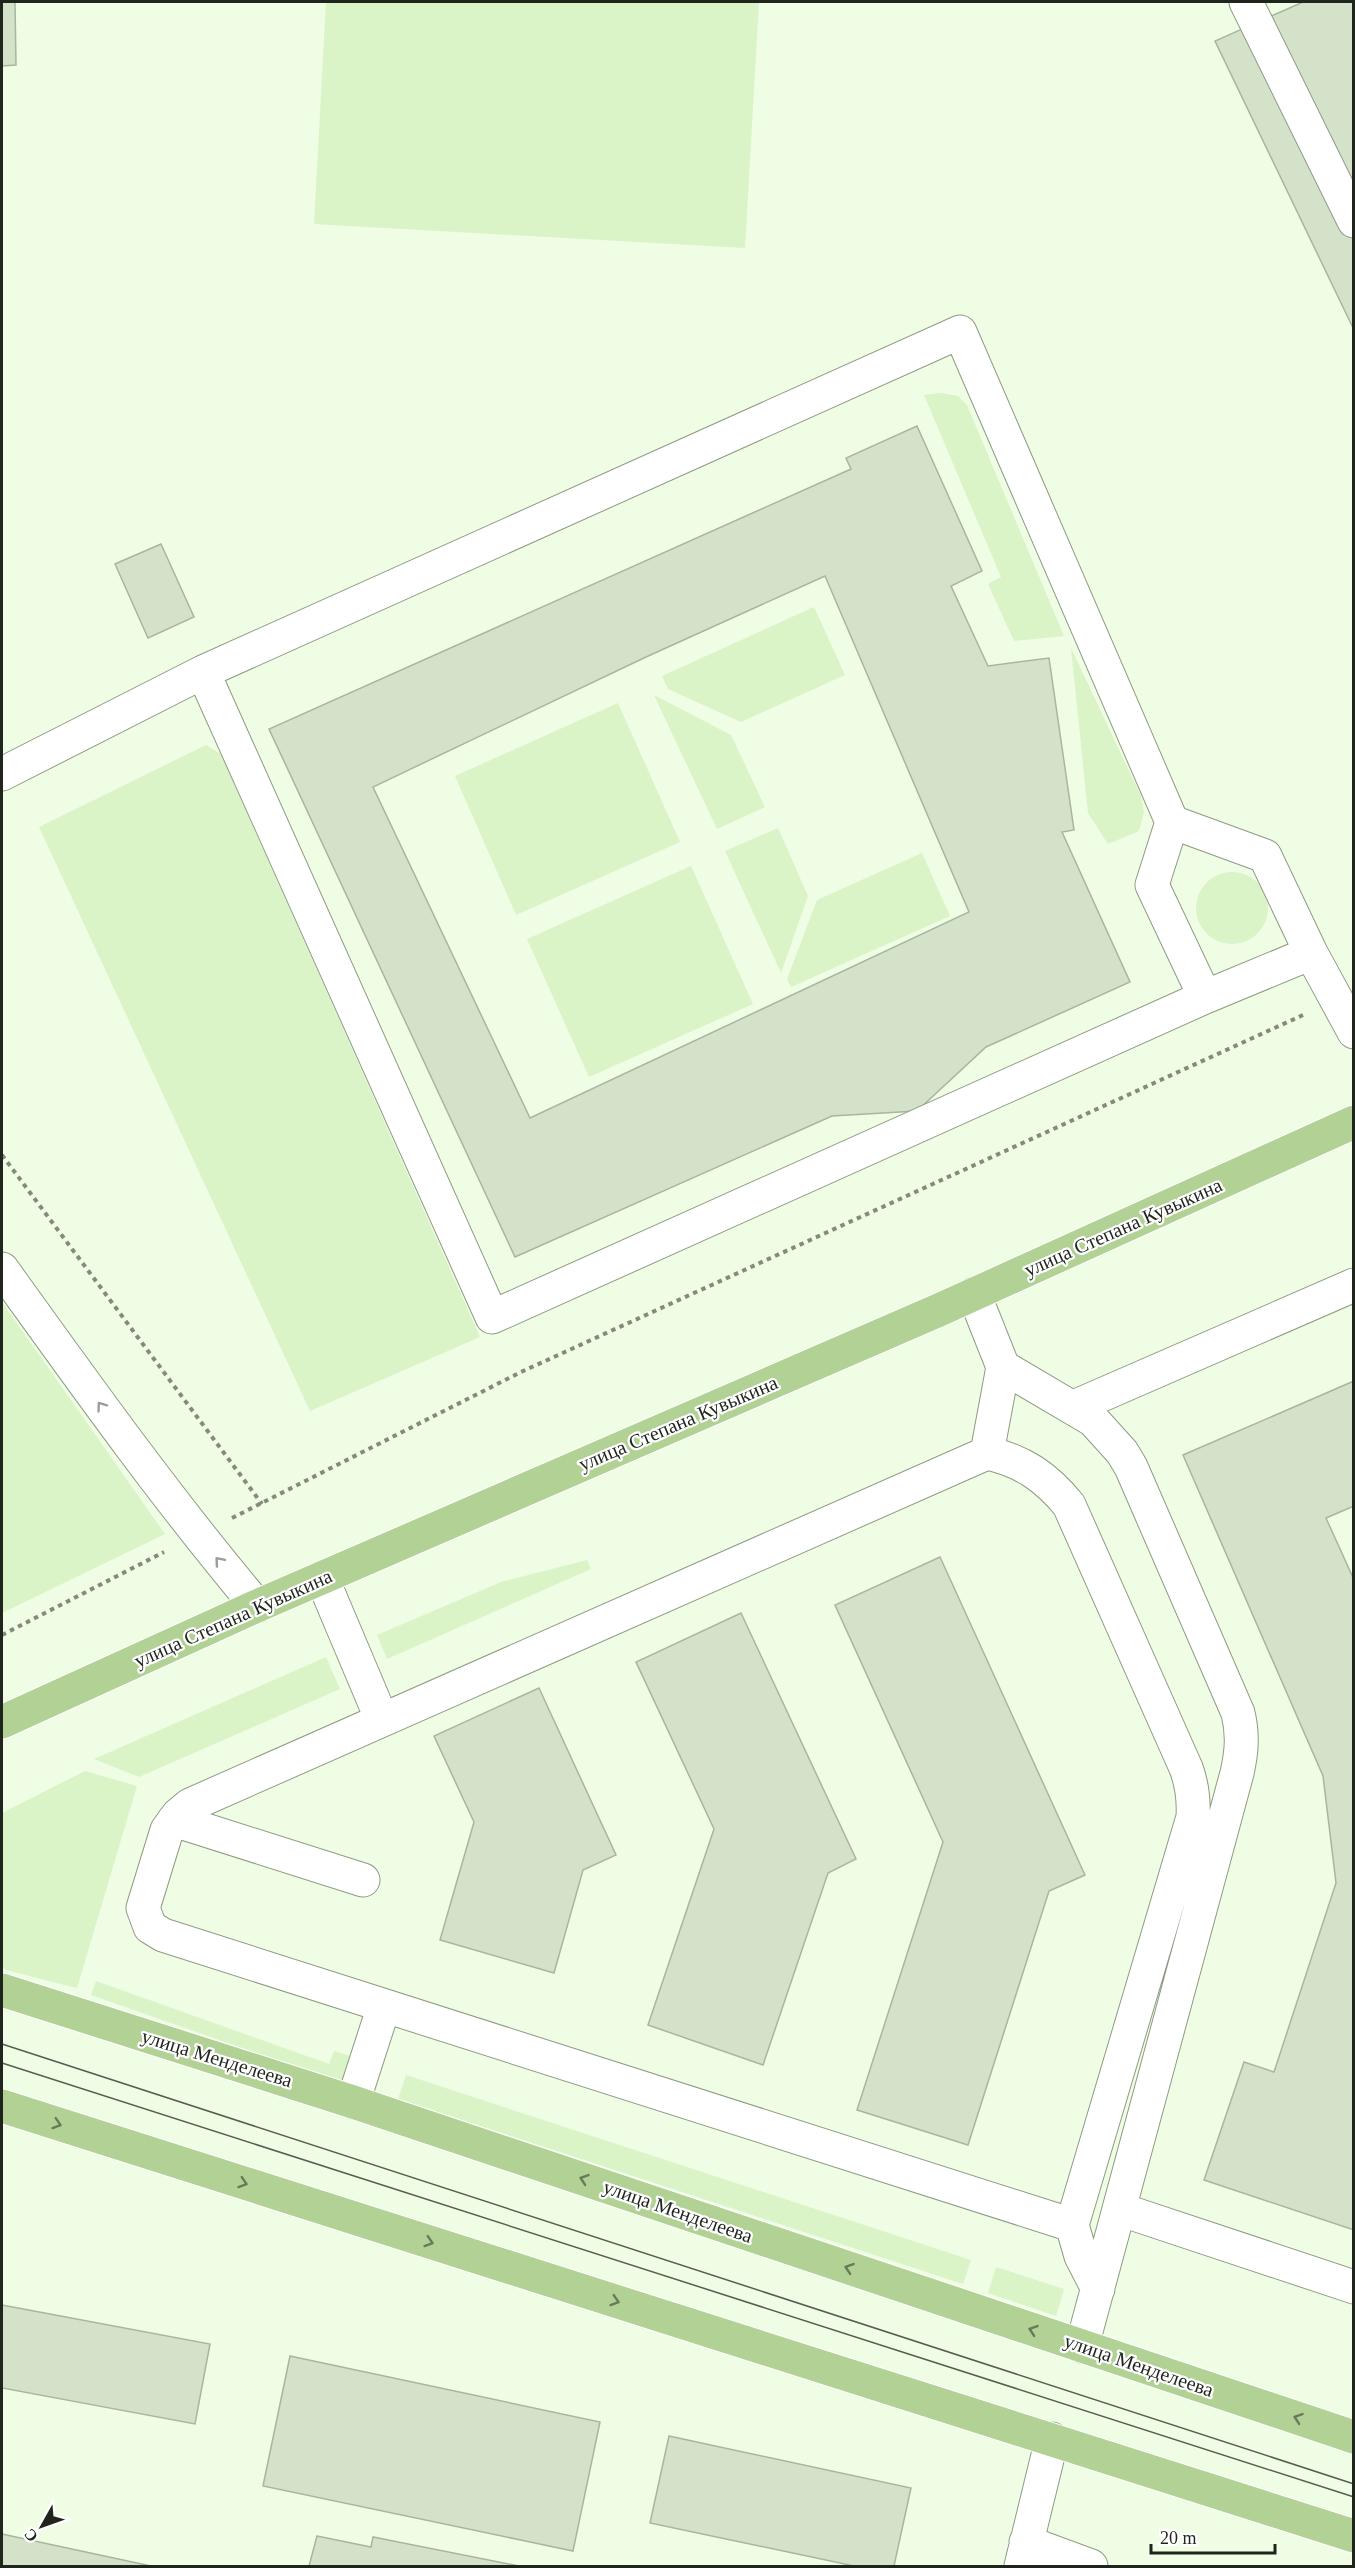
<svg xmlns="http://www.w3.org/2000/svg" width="1355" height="2568" font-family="Georgia,serif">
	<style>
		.green { fill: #daf3c7 }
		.building { fill: #d4e2ca; stroke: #a9b69f; stroke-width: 1.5; fill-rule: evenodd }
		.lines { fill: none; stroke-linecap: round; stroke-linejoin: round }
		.minor-casing { stroke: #8e9b84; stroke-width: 35 }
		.major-casing { stroke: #fff; stroke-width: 35 }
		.path { stroke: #828c7b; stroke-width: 4; stroke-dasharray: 4.5 4.5; stroke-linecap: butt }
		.minor { stroke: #fff; stroke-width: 33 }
		.major { stroke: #b2d195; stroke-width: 33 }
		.tram { stroke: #565e51; stroke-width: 1.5 }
		.oneway { stroke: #9a9d99 }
		.oneway2 { stroke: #687b58 }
		.labels { text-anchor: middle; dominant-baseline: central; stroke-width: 4.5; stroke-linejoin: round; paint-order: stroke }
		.street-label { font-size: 20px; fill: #1f251c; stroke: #fff }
	</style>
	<rect width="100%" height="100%" fill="#effde4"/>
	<path class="green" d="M326 2H759L745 248 314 224Z
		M941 393 958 396 967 405 1064 636 1014 641 988 584 1001 577 924 395Z
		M814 607 845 675 741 722 668 689 662 676Z
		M1071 648 1141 796 1144 812 1139 831 1108 844 1088 813Z
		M654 695 731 735 765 807 717 829Z
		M618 703 680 842 516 915 455 776Z
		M206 745 221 754 480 1337 310 1411 39 827Z
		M778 828 808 896 781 973 725 851Z
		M922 853 950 916 791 987 787 979 817 900Z
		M691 866 753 1004 589 1077 527 939Z
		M1196 908a36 36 0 1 1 72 0a36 36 0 1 1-72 0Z
		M2 1302 165 1534 2 1613Z
		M587 1560 591 1569 387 1659 377 1635 501 1582Z
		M326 1657 340 1689 139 1777 94 1759Z
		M85 1771 137 1786 77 1988 6 1970 2 1966V1813Z
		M96 1981 329 2064 334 2051 357 2058 348 2085 91 1995Z
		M406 2075 971 2260 963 2284 398 2099Z
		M996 2267 1064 2289 1056 2316 988 2293Z"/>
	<path class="building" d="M2 2H15L16 65 2 66Z
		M1303 2H1354V330L1215 41Z
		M917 426 982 571 951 586 988 666 1049 658 1074 830 1062 832 1130 982 986 1047 917 1111 832 1116 515 1257 269 729 851 469 846 458ZM825 576 969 912 530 1118 373 787 646 657Z
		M161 544 194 617 148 638 115 564Z
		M1354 1381V1506L1326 1518 1354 1580V2230L1204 2180 1244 2062 1274 2072 1336 1883 1323 1776 1183 1455Z
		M940 1557 1085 1875 1049 1891 968 2145 857 2110 943 1842 835 1605Z
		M741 1613 856 1859 828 1873 763 2065 648 2025 714 1829 636 1662Z
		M539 1688 616 1855 583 1870 554 1973 440 1940 474 1822 434 1736Z
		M2 2305 210 2344 195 2424 2 2388Z
		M290 2356 600 2422 573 2551 263 2486Z
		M669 2436 911 2488 894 2566H854L650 2523Z
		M2 2534 151 2566H2Z
		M317 2536 371 2547 373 2537 519 2566H309Z"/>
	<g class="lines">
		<defs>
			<path id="minor" d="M1246 2 1354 221
				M2 774 203 672
				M1172 822 1152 885 1205 997
				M1311 953 1205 997 492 1317 203 672 960 332 1172 822 1265 856 1311 953 1354 1032
				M2 1269C84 1383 166 1498 257 1606
				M974 1294 1003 1367 1093 1420 1122 1452 1131 1467 1238 1713C1243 1734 1242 1751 1237 1773L1082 2346
				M1074 1407 1354 1285
				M987 1453 1003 1367
				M322 1578 382 1720
				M174 1820 363 1880
				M353 2102 384 2006
				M1119 2209 1354 2287
				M1072 2225 163 1935 150 1927 143 1908 167 1830 178 1815 190 1805 987 1453C1023 1461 1046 1477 1069 1505L1186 1768C1192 1784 1194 1799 1193 1817L1072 2225 1081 2256 1098 2289
				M1026 2542 1091 2566
				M1021 2566 1052 2439"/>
			<path id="major" d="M2 1722 257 1606 939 1310 1354 1122
				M2 1990 353 2102 1354 2437
				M2 2106 1354 2536"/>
		</defs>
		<use href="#minor" class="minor-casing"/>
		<use href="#major" class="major-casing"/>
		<path class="path" d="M2 1155 262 1504
			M232 1518 521 1372 1303 1015
			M2 1635 164 1552"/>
		<use href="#minor" class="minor"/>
		<use href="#major" class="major"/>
		<path class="tram" d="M2 2044 1354 2484
			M2 2063 1354 2497"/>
	</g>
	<defs><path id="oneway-chevron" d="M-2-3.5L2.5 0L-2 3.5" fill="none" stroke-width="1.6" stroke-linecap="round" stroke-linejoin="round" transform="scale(1.5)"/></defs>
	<g class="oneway">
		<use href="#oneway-chevron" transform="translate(101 1406) rotate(-126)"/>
		<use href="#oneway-chevron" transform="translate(219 1561) rotate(-130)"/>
	</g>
	<g class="oneway2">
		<use href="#oneway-chevron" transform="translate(57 2124) rotate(18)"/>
		<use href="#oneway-chevron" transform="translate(584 2179) rotate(-161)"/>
		<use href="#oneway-chevron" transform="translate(243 2183) rotate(18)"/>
		<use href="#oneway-chevron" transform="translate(429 2242) rotate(18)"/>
		<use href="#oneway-chevron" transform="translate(849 2268) rotate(-161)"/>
		<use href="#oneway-chevron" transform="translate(615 2301) rotate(18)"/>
		<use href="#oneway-chevron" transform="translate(1033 2330) rotate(-161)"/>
		<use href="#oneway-chevron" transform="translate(1298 2418) rotate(-161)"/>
	</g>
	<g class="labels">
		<g class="street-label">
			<text transform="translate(1123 1227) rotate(-24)">улица Степана Кувыкина</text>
			<text transform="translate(678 1423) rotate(-23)">улица Степана Кувыкина</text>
			<text transform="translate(233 1618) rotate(-24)">улица Степана Кувыкина</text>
			<text transform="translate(217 2058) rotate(17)">улица Менделеева</text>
			<text transform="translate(678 2211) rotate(19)">улица Менделеева</text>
			<text transform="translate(1139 2365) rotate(19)">улица Менделеева</text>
		</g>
	</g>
	<rect width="1355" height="2568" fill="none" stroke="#1f251c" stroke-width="6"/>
	<g transform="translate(42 2526) rotate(230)" stroke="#ffffff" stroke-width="4.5" paint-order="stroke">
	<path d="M0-4.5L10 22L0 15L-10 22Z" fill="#1f251c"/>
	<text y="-9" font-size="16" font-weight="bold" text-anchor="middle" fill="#1f251c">С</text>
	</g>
	<path d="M1151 2544v9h124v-9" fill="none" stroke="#1f251c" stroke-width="3"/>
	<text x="1160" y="2544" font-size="18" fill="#1f251c" stroke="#ffffff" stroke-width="4.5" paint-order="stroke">20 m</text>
</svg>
